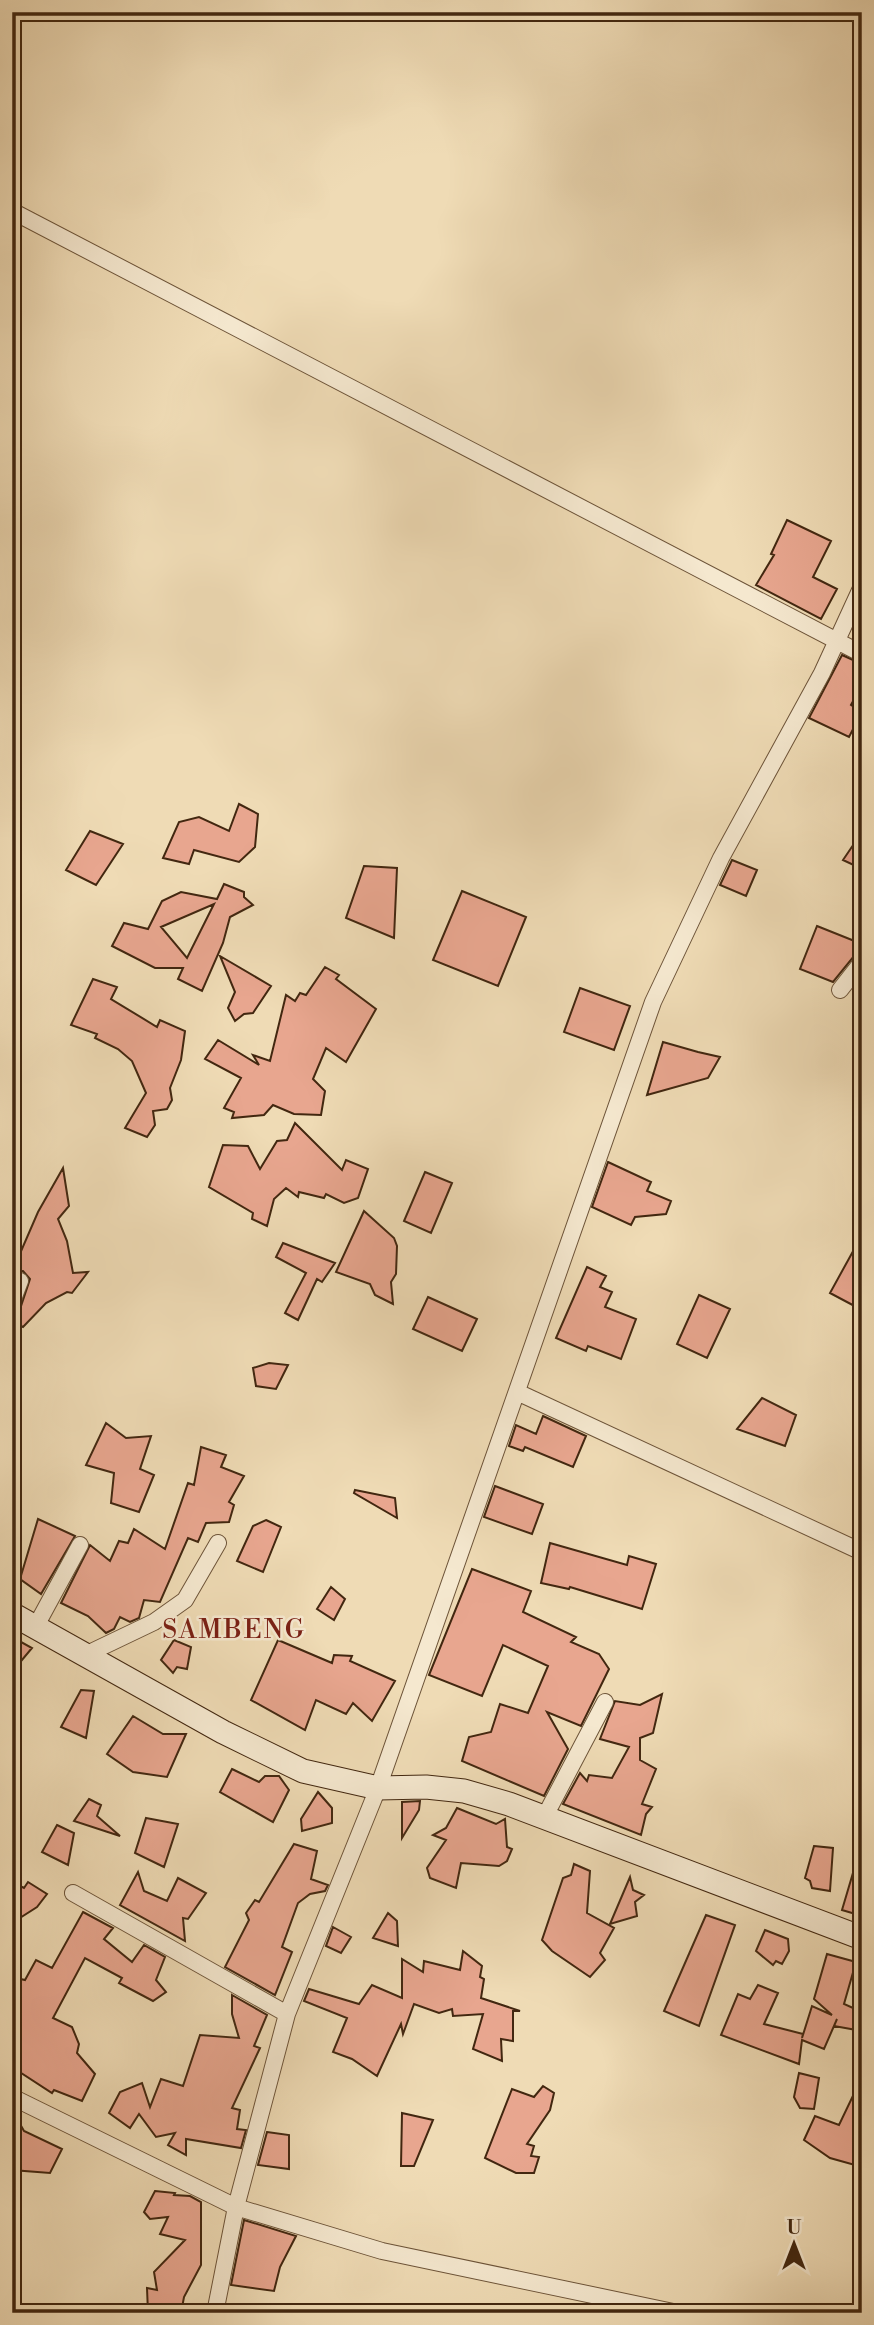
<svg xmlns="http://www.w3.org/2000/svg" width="874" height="2325" font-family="'Libre Bodoni',serif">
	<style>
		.building { fill: #e8a68f; stroke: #422710; stroke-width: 2; fill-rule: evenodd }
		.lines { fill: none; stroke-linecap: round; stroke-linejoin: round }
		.street-casing { stroke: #6d5439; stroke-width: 18 }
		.secondary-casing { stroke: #422710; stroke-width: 25 }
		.street { stroke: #f5e8cf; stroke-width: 16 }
		.secondary { stroke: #f5e8cf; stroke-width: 23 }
		.labels { text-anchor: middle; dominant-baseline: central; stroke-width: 5; stroke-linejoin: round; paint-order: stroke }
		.quarter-label { font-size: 26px; letter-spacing: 2px; fill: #7a1f14; stroke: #f5e8cf }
	</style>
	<rect width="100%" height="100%" fill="#efdbb5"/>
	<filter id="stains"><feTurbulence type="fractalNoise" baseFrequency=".00286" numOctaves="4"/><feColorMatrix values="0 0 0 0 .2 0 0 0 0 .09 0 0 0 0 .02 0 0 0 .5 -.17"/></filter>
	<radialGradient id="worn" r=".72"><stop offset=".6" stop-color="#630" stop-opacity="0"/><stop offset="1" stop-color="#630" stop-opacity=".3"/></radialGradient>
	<path class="building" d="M787 520 831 541 813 577 837 589 821 619 756 585 774 555 771 554Z
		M842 655 862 664V685L851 705 862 712 849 737 809 718Z
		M239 804 258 814 255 847 239 862 194 850 189 864 163 858 179 822 199 817 229 831Z
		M90 831 123 844 96 885 66 870Z
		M862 832V869L843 860Z
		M732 860 757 870 746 896 720 885Z
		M364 866 397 868 394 938 346 918Z
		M224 884 244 892V897L253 905 230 917 223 943 202 991 178 979 183 968H155L112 946 124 923 148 929 162 901 181 892 217 899ZM214 904 187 958 161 927Z
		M462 891 526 917 498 986 433 960Z
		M817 926 862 944V952L854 956 833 982 800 969Z
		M220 956 271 986 253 1013 244 1014 235 1021 228 1008 235 992Z
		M325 967 339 975 336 979 376 1009 346 1062 326 1048 313 1079 325 1091 321 1115 294 1114 273 1105 264 1115 232 1118 234 1112 224 1108 241 1078 205 1059 218 1040 259 1065 253 1055 270 1061 286 995 295 1001 300 993 306 995Z
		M93 979 117 987 111 999 157 1027 160 1020 185 1031 181 1060 170 1088 172 1100 167 1109 153 1111 155 1125 147 1137 125 1128 146 1093 132 1061 118 1049 95 1038 97 1034 71 1025Z
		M580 988 630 1006 614 1050 564 1032Z
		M663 1042 698 1052 720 1057 708 1078 647 1095Z
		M295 1123 342 1170 346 1160 368 1169 358 1198 344 1203 326 1194 324 1198 299 1192 298 1197 286 1188 274 1199 267 1226 252 1219 253 1213 209 1187 223 1145 248 1146 260 1169 277 1141 287 1140Z
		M608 1162 651 1182 647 1191 671 1201 666 1214 635 1217 631 1225 592 1207Z
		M63 1168 69 1206 58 1219 67 1241 73 1273 88 1272 72 1293 67 1292 46 1303 23 1327 12 1322V1312L21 1306 30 1279 23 1271 12 1272 38 1212Z
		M425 1172 452 1183 431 1233 404 1221Z
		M364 1211 394 1238 397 1246 396 1274 391 1282 393 1304 375 1295 370 1284 336 1272Z
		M862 1235V1310L830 1293Z
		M283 1243 335 1263 322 1282 317 1279 298 1320 285 1313 306 1273 276 1257Z
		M587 1267 606 1276 600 1287 612 1292 605 1307 636 1319 621 1359 588 1346 586 1351 556 1338Z
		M699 1295 730 1309 707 1358 677 1344Z
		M428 1297 477 1319 462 1351 413 1329Z
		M269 1363 288 1365 276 1389 256 1386 253 1368Z
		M762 1398 796 1415 785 1446 737 1429Z
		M543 1416 586 1436 573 1467 525 1447 523 1451 509 1446 516 1425 536 1434Z
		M106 1423 126 1438 151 1436 140 1469 154 1475 139 1512 111 1503 114 1473 86 1465Z
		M201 1447 226 1455 221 1467 244 1476 229 1502 234 1505 229 1522 206 1523 198 1542 188 1538 160 1602 144 1600 139 1618 130 1622 120 1617 114 1629 106 1633 88 1616 61 1603 90 1545 110 1561 119 1541 128 1543 134 1529 165 1549 188 1483 194 1485Z
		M495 1486 543 1504 532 1534 484 1517Z
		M355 1490 395 1498 397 1518 354 1493Z
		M38 1519 75 1536 41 1594 20 1579Z
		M266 1520 281 1527 263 1572 237 1561 253 1526Z
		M550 1543 627 1565 629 1556 656 1564 642 1609 570 1587 569 1589 541 1583Z
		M472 1569 531 1591 523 1612 576 1637 571 1642 599 1654 609 1669 581 1726 547 1712 568 1749 544 1796 462 1761 469 1737 491 1732 500 1704 528 1713 548 1666 503 1645 482 1696 429 1675Z
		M331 1587 345 1599 334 1620 317 1609Z
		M12 1637 32 1648 12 1672Z
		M174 1640 191 1647 187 1669 177 1667 173 1673 161 1660Z
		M278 1640 332 1663 334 1655 352 1656 350 1661 395 1681 372 1721 353 1703 346 1714 316 1700 305 1730 251 1700Z
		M81 1690 94 1691 86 1738 61 1727Z
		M662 1694 653 1733 640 1738V1760L656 1769 642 1804 652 1807 646 1814 641 1835 563 1804 580 1773 587 1781 589 1775 612 1778 629 1747 600 1739 615 1701 640 1705Z
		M133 1716 163 1734H186L167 1777 133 1772 107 1754Z
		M232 1769 259 1782 265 1776H279L289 1790 273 1822 220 1792Z
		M318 1792 332 1808V1823L302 1831 301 1819Z
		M89 1799 101 1805 97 1816 120 1836 74 1821Z
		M420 1801 419 1810 402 1838V1802Z
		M457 1808 496 1824 505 1819 507 1847 512 1849 507 1861 499 1866 461 1863 456 1888 430 1878 427 1868 446 1840 433 1835 446 1828Z
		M146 1818 178 1824 164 1867 135 1853Z
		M57 1825 74 1833 68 1865 42 1852Z
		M294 1844 317 1851 311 1879 328 1885 325 1891 310 1894 298 1903 282 1947 292 1952 275 1995 225 1967 249 1920 246 1913 255 1900 259 1902Z
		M814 1846 833 1848 830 1891 812 1888 810 1881 805 1878Z
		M858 1856 862 1857V1916L842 1910Z
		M574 1864 590 1871 587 1913 614 1928 600 1953 605 1960 590 1977 552 1951 542 1940 563 1878 571 1875Z
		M138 1872 144 1891 167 1901 178 1878 206 1893 188 1919 183 1918 185 1941 120 1905Z
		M630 1877 633 1890 644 1895 635 1902 637 1916 610 1924Z
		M12 1882 24 1888 28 1882 47 1894 37 1907 12 1923Z
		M83 1912 113 1928 104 1939 132 1962 144 1945 165 1957 156 1980 166 1992 153 2001 119 1983 122 1978 85 1958 53 2018 72 2027 79 2044 77 2053 95 2074 82 2101 54 2090 52 2093 12 2067V1977L25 1980 36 1960 52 1968Z
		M388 1913 397 1921 398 1946 373 1938Z
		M706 1915 735 1925 699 2026 664 2011Z
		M333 1927 351 1937 341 1953 326 1946Z
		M765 1930 788 1939 789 1951 782 1964 776 1961 773 1965 756 1951Z
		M463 1951 482 1966 480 1977 484 1979 481 1998 520 2011H513V2041L501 2039 502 2061 473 2049 483 2014 453 2016 452 2009 439 2013 414 2004 403 2034 401 2024 377 2076 352 2059 333 2052 347 2018 304 2001 309 1989 359 2004 372 1985 402 1998V1959L423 1972 424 1961 460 1970Z
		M827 1954 856 1962 844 2004 862 2012V2031L834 2026 837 2019 824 2049 802 2040 799 2064 721 2035 738 1994 750 1999 758 1985 778 1993 764 2024 803 2034 802 2038 812 2006 832 2015 814 1999Z
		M232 1995 267 2015 254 2046 260 2048 232 2108 240 2110 237 2129 246 2130 241 2148 186 2139V2155L168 2145 175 2133 156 2137 139 2114 130 2128 109 2113 120 2092 142 2083 150 2107 161 2079 183 2086 200 2035 239 2038 232 2014Z
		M799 2073 819 2078 814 2109 800 2108 794 2097Z
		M862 2077V2167L830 2158 804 2140 815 2116 839 2125Z
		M543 2086 554 2093 550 2110 527 2144 534 2146 531 2156 539 2157 534 2173H516L485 2158 512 2089 534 2097Z
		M12 2110 24 2131 62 2149 50 2173 12 2170Z
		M402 2113 433 2120 414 2166H401Z
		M267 2132 289 2135V2169L258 2165Z
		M155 2191 175 2193 174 2195 190 2196 201 2202V2265L184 2297 181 2313H148L147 2288 157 2290 154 2272 185 2240 160 2234 168 2217 150 2219 144 2212Z
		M244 2220 296 2236 280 2267 274 2291 231 2285Z"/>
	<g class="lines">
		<defs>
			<path id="street" d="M12 211 862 654
				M840 990 862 962
				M12 1302 20 1281
				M517 1392 862 1552
				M36 1626 80 1545
				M85 1655 154 1622 185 1600 218 1543
				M544 1818 605 1702
				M73 1893 287 2014
				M12 2097 236 2207 382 2251 678 2313
				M215 2313 236 2207 287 2014 378 1788 653 1002 721 858 822 673 862 586"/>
			<path id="secondary" d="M12 1614 223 1732 303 1771 378 1788 426 1787 464 1791 509 1804 862 1938"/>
		</defs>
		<use href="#street" class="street-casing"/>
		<use href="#secondary" class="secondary-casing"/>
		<use href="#street" class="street"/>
		<use href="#secondary" class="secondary"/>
	</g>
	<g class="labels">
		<g class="quarter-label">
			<text x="234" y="1630">SAMBENG</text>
		</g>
	</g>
	<rect width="874" height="2325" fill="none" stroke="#efdbb5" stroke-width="42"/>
	<rect x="14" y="14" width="846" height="2297" fill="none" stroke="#422710" stroke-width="3.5"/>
	<rect x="21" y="21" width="832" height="2283" fill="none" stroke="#422710" stroke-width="2"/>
	<g transform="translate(794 2244)" stroke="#f5e8cf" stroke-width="5" paint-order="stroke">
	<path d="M0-5L12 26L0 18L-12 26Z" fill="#422710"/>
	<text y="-10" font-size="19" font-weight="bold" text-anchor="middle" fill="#422710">U</text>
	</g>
	<rect width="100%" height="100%" filter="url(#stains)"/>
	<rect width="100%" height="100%" fill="url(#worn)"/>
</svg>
